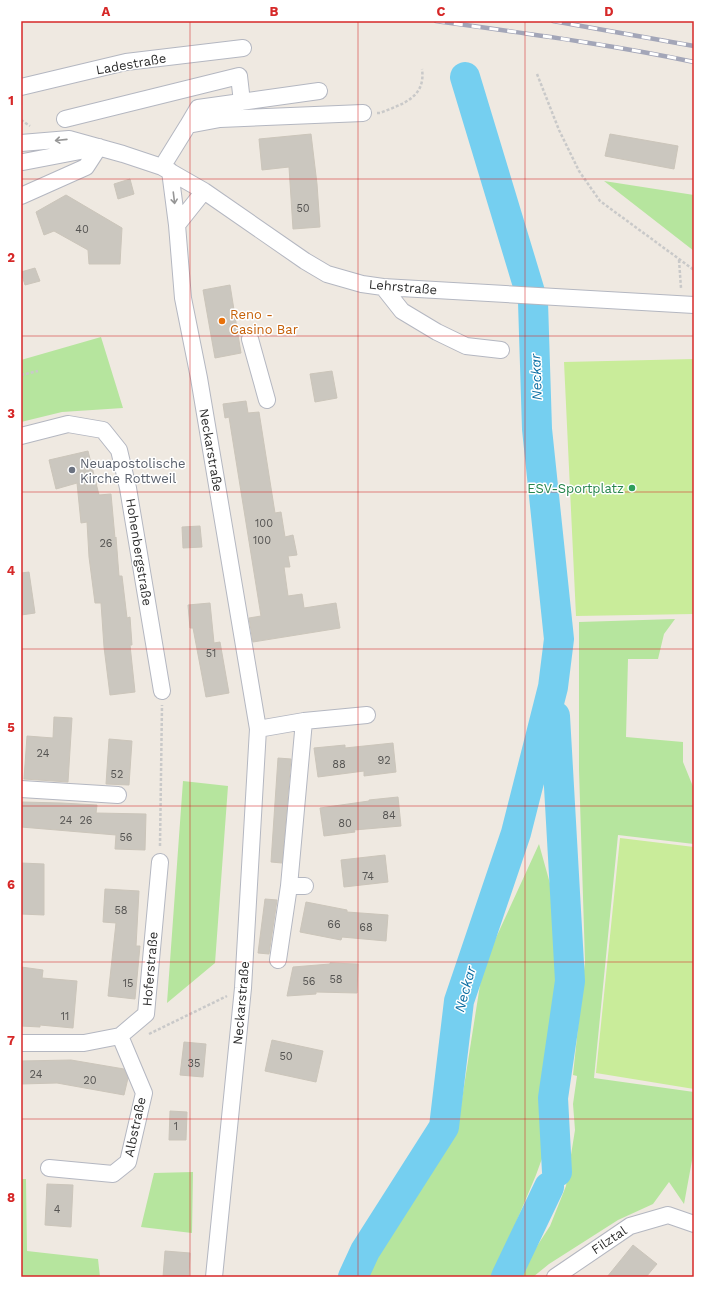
<svg xmlns="http://www.w3.org/2000/svg" width="715" height="1298" font-family="'Work Sans',sans-serif">
	<style>
		.green { fill: #b6e59e }
		.pitch { fill: #c9ec9a }
		.lines { fill: none; stroke-linecap: round; stroke-linejoin: round }
		.river { stroke: #75cff0; stroke-width: 30 }
		.building { fill: #cbc7bf; stroke: #cbc5ba }
		.minor-casing { stroke: #b4b7c1; stroke-width: 18 }
		.path { stroke: #c9c9c9; stroke-width: 2.5; stroke-dasharray: 3 2; stroke-linecap: butt }
		.minor { stroke: #fff; stroke-width: 16 }
		.rail-casing { stroke: #a3a6b8; stroke-width: 4.5 }
		.rail { stroke: #fff; stroke-width: 3; stroke-dasharray: 9; stroke-linecap: butt }
		.oneway { stroke: #969696 }
		.grid { fill: none; stroke: #d62828; stroke-width: 1; stroke-opacity: 0.55 }
		.food-dot { fill: #e8710a; stroke: #fff; stroke-width: 1.5 }
		.worship-dot { fill: #6b7280; stroke: #fff; stroke-width: 1.5 }
		.leisure-dot { fill: #2e9e5b; stroke: #fff; stroke-width: 1.5 }
		.labels { text-anchor: middle; dominant-baseline: central; stroke-width: 3; stroke-linejoin: round; paint-order: stroke }
		.number-label { font-size: 11px; fill: #555452 }
		.street-label { font-size: 13px; fill: #2e2e2e; stroke: #fff }
		.food-label { font-size: 13px; fill: #c56008; stroke: #fff; text-anchor: start }
		.worship-label { font-size: 13px; fill: #5b616d; stroke: #fff; text-anchor: start }
		.leisure-label { font-size: 13px; fill: #27864d; stroke: #fff; text-anchor: end }
		.water-label { font-size: 14px; font-style: italic; fill: #0d6fa3; stroke: #fff }
		.neatline { fill: none; stroke: #d62828; stroke-width: 1.5 }
		.grid-label { font-size: 13px; text-anchor: middle; font-weight: bold; fill: #d62828 }
	</style>
	<rect width="100%" height="100%" fill="#efe9e1"/>
	<path class="green" d="M604 181 694 195V251Z
		M101 337 123 408 62 412 21 422V360Z
		M675 619 664 634 658 659H628L626 737 683 742V762L694 789V844L618 835 594 1078 694 1092V1155H693L684 1204 669 1182 653 1204 618 1220 549 1264 533 1277H517L550 1226 566 1186 575 1130 573 1104 577 1076 573 1075 585 961 579 770V622Z
		M183 781 228 786 215 963 167 1003Z
		M539 844 554 898 560 963 551 1029 544 1153 536 1175 493 1277H364V1268L459 1118 483 966Z
		M193 1172 192 1233 141 1227 154 1173Z
		M21 1179H26L27 1251 98 1259 100 1277H21Z"/>
	<path class="pitch" d="M694 359V614L576 616 564 362Z
		M620 838 694 847V1089L596 1073Z"/>
	<g class="lines">
		<path class="river" d="M555 716 570 981 553 1098 557 1172
			M353 1277 365 1251 444 1127 459 1001 516 833 553 687 559 639 537 429 533 302 465 77
			M506 1277 549 1187"/>
	</g>
	<path class="building" d="M311 134 317 184 320 227 293 229 289 167 262 170 259 139Z
		M610 134 678 146 674 169 605 156Z
		M130 179 134 194 118 199 114 184Z
		M66 195 122 228 120 264H89L88 250 54 231 44 235 36 212Z
		M35 268 40 281 25 285 21 272Z
		M230 285 241 353 215 358 203 290Z
		M332 371 337 398 315 402 310 374Z
		M246 401 248 413 259 412 275 513 281 512 285 537 293 535 297 555 288 556 290 567H284L288 596 302 594 304 608 336 603 340 628 253 642 249 618 261 616 229 417 225 418 223 404Z
		M88 451 99 495 111 494 115 538 116 537 119 576H122L127 618 130 617 132 645H130L135 692 110 695 104 647 101 603H95L89 557 87 522 81 523 77 483 56 489 49 460Z
		M200 526 202 547 183 548 182 527Z
		M29 572 35 613 21 615V573Z
		M210 603 214 643 220 642 229 693 206 697 193 628H190L188 605Z
		M54 717 72 718 68 782 24 779 27 736 53 738Z
		M109 739 132 741 129 785 106 784Z
		M393 743 396 772 364 776V771L318 777 314 748 345 745V748Z
		M278 758 291 759 282 863 271 862Z
		M398 797 401 826 354 830 355 832 324 836 320 808 369 801V800Z
		M21 802 62 803 97 805 96 813 146 814 145 850 115 849 116 835 21 827Z
		M385 855 388 882 344 887 341 860Z
		M21 863 44 864V915L21 914Z
		M105 889 139 891 136 946H140L135 999 108 996 116 923 103 922Z
		M265 899 277 900 269 954 258 953Z
		M306 902 347 910V912L388 915 386 941 342 937 341 940 300 932Z
		M330 963 358 964 357 993 316 992V994L287 996 293 967 330 964Z
		M21 967 43 970 42 978 77 981 73 1028 40 1025V1027L21 1026Z
		M272 1040 323 1051 316 1082 265 1071Z
		M184 1042 206 1044 203 1077 180 1075Z
		M71 1060 124 1069 128 1078 124 1095 57 1083 21 1084V1061Z
		M170 1111 187 1112 186 1140H169Z
		M47 1184 73 1185 71 1227 45 1225Z
		M633 1245 657 1264 646 1277H607Z
		M165 1251 190 1253 189 1277H163Z"/>
	<g class="lines">
		<defs>
			<path id="minor" d="M21 87 126 62 243 48
				M65 119 239 76 242 102
				M188 125 198 108 319 91
				M21 143 69 139 123 154 162 167 204 191 305 261 327 274 362 284 383 287 694 305
				M23 162 96 148
				M162 167 188 125 220 119 363 113
				M170 171 177 225 183 298 199 378 258 729 243 988 214 1277
				M21 196 86 167 99 147
				M177 225 204 191
				M383 287 402 311 437 332 466 346 501 350
				M250 339 267 400
				M21 436 68 424 103 430 119 450 128 488 162 691
				M258 729 304 721 367 715
				M21 789 118 795
				M289 886H305
				M278 960 289 886 304 721
				M21 1043H84L120 1036 146 1014 160 862
				M49 1168 113 1174 128 1162 144 1093 120 1036
				M555 1277 630 1226 668 1215 694 1224"/>
		</defs>
		<use href="#minor" class="minor-casing"/>
		<path class="path" d="M537 74 559 130 579 171 600 201 694 270
			M377 113H380C402 104 426 98 422 69
			M21 120 30 126
			M679 260 681 288
			M21 375 38 371
			M160 846 162 705
			M149 1034 227 996"/>
		<use href="#minor" class="minor"/>
		<defs>
			<path id="rail" d="M436 21C522 33 609 44 694 62
				M553 21 694 46"/>
		</defs>
		<use href="#rail" class="rail-casing"/>
		<use href="#rail" class="rail"/>
	</g>
	<defs><path id="oneway-shaft" d="M-6 0H5M1.5-3L5.5 0L1.5 3" fill="none" stroke-width="1.6" stroke-linecap="round" stroke-linejoin="round"/></defs>
	<g class="oneway">
		<use href="#oneway-shaft" transform="translate(61 140) rotate(174)"/>
		<use href="#oneway-shaft" transform="translate(174 198) rotate(83)"/>
	</g>
	<path class="grid" d="M190 21V1277M358 21V1277M525 21V1277M21 179H694M21 336H694M21 492H694M21 649H694M21 806H694M21 962H694M21 1119H694"/>
	<circle class="food-dot" cx="222" cy="321" r="4"/>
	<circle class="worship-dot" cx="72" cy="470" r="4"/>
	<circle class="leisure-dot" cx="632" cy="488" r="4"/>
	<g class="labels">
		<g class="number-label">
			<text x="303" y="208">50</text>
			<text x="82" y="229">40</text>
			<text x="264" y="523">100</text>
			<text x="262" y="540">100</text>
			<text x="106" y="543">26</text>
			<text x="211" y="653">51</text>
			<text x="43" y="753">24</text>
			<text x="384" y="760">92</text>
			<text x="339" y="764">88</text>
			<text x="117" y="774">52</text>
			<text x="389" y="815">84</text>
			<text x="66" y="820">24</text>
			<text x="86" y="820">26</text>
			<text x="345" y="823">80</text>
			<text x="126" y="837">56</text>
			<text x="368" y="876">74</text>
			<text x="121" y="910">58</text>
			<text x="334" y="924">66</text>
			<text x="366" y="927">68</text>
			<text x="336" y="979">58</text>
			<text x="309" y="981">56</text>
			<text x="128" y="983">15</text>
			<text x="65" y="1016">11</text>
			<text x="286" y="1056">50</text>
			<text x="194" y="1063">35</text>
			<text x="36" y="1074">24</text>
			<text x="90" y="1080">20</text>
			<text x="176" y="1126">1</text>
			<text x="57" y="1209">4</text>
		</g>
		<g class="street-label">
			<text transform="translate(131 64) rotate(-10)">Ladestraße</text>
			<text transform="translate(403 287) rotate(5)">Lehrstraße</text>
			<text transform="translate(211 450) rotate(80)">Neckarstraße</text>
			<text transform="translate(139 552) rotate(81)">Hohenbergstraße</text>
			<text transform="translate(150 969) rotate(-85)">Hoferstraße</text>
			<text transform="translate(241 1003) rotate(-85)">Neckarstraße</text>
			<text transform="translate(135 1127) rotate(-78)">Albstraße</text>
			<text transform="translate(609 1240) rotate(-34)">Filztal</text>
		</g>
		<g class="food-label">
			<text x="230" y="314">Reno -<tspan x="230" dy="15">Casino Bar</tspan></text>
		</g>
		<g class="worship-label">
			<text x="80" y="463">Neuapostolische<tspan x="80" dy="15">Kirche Rottweil</tspan></text>
		</g>
		<g class="leisure-label">
			<text x="624" y="488">ESV-Sportplatz</text>
		</g>
		<g class="water-label">
			<text transform="translate(536 377) rotate(-92)">Neckar</text>
			<text transform="translate(465 989) rotate(-75)">Neckar</text>
		</g>
	</g>
	<rect width="715" height="1298" fill="none" stroke="#ffffff" stroke-width="44"/>
	<rect x="22" y="22" width="671" height="1254" class="neatline"/>
	<g class="grid-label">
		<text x="106" y="16">A</text>
		<text x="274" y="16">B</text>
		<text x="441" y="16">C</text>
		<text x="609" y="16">D</text>
		<text x="11" y="105">1</text>
		<text x="11" y="262">2</text>
		<text x="11" y="418">3</text>
		<text x="11" y="575">4</text>
		<text x="11" y="732">5</text>
		<text x="11" y="889">6</text>
		<text x="11" y="1045">7</text>
		<text x="11" y="1202">8</text>
	</g>
</svg>
